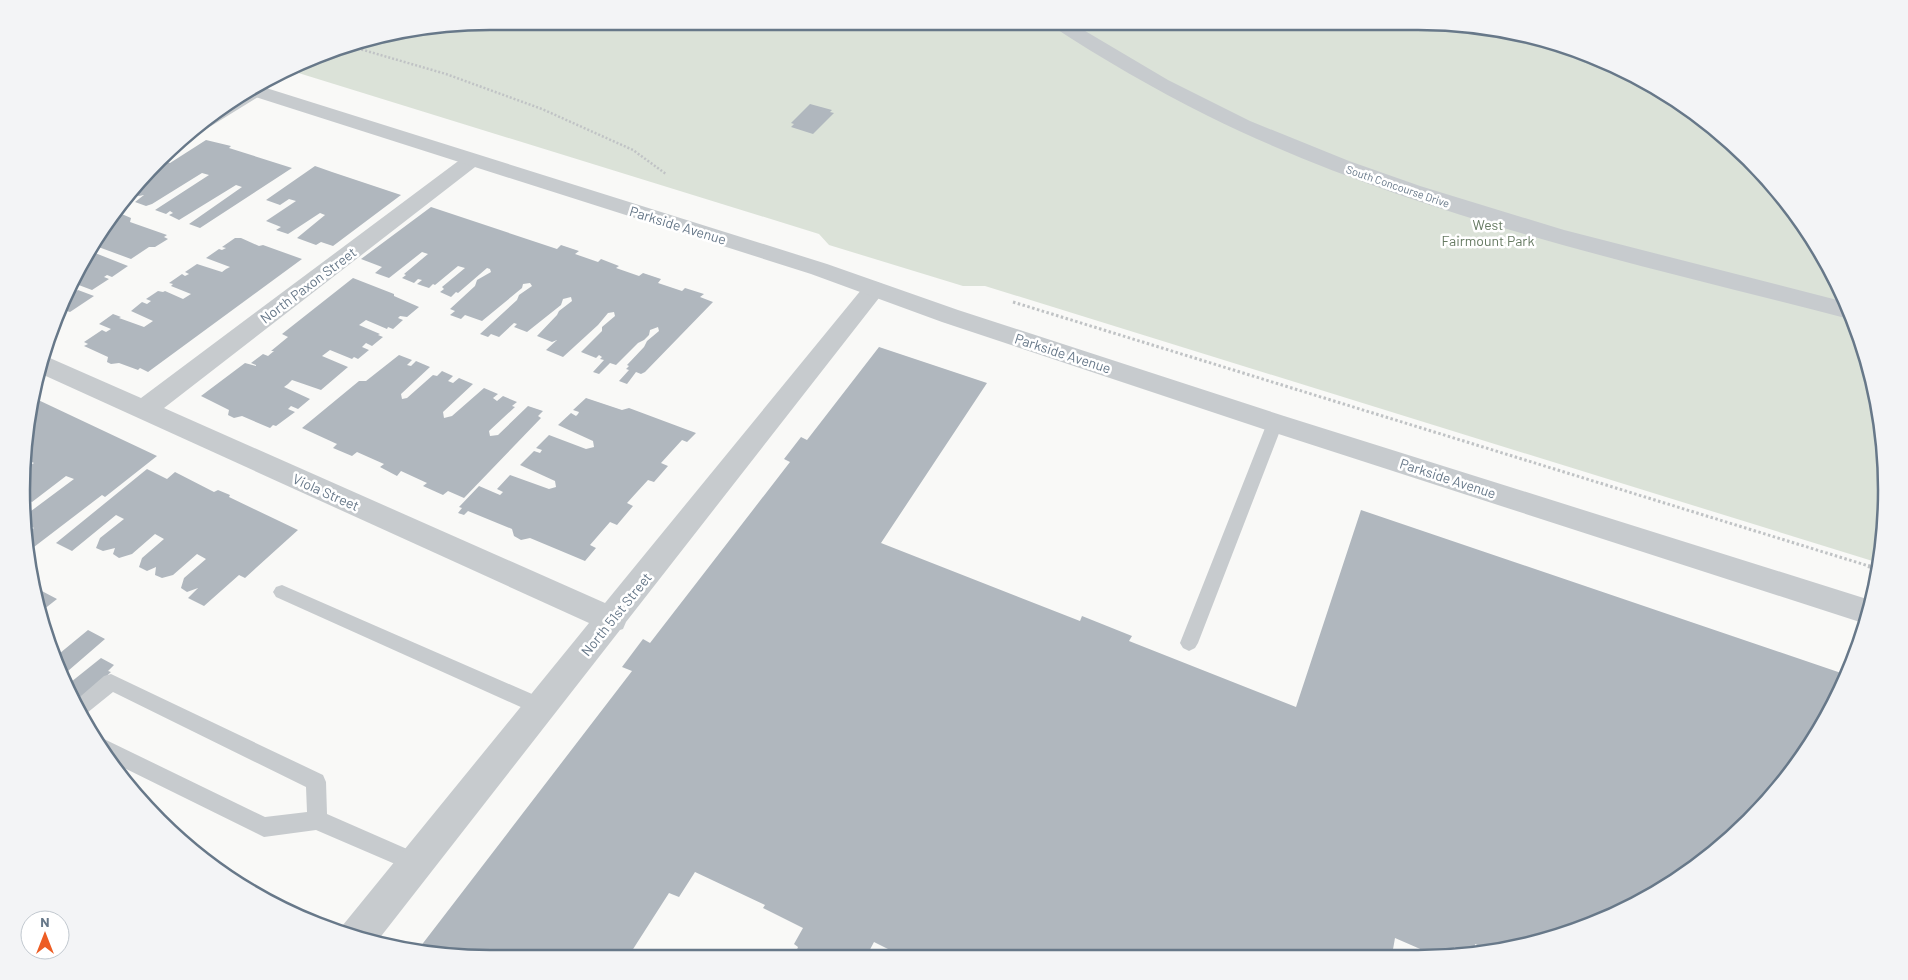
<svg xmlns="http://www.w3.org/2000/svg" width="1908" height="980" font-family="Barlow,sans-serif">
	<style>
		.green { fill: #dbe2d8 }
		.building { fill: #b0b7be }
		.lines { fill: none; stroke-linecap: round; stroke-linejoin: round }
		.path-far2 { stroke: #c0c3c5; stroke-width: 2.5; stroke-dasharray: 2 2; stroke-linecap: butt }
		.path-far1 { stroke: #c0c3c5; stroke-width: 3; stroke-dasharray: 2.5 2.5; stroke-linecap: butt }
		.path { stroke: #c0c3c5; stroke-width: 4; stroke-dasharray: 3 3; stroke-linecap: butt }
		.service { fill: #c7cbce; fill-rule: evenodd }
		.minor { fill: #c7cbce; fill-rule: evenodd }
		.tertiary { fill: #c7cbce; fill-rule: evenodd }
		.labels { text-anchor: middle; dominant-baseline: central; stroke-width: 5; stroke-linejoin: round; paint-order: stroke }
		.far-street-label { font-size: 11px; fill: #677889; stroke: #fff }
		.park-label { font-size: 14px; fill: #667a62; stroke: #fff }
		.street-label { font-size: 14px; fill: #677889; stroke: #fff }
		.rim { fill: none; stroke: #677889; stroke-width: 2.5 }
	</style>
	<rect width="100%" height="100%" fill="#f9f9f7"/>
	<path class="green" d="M490 21 1448 22 1540 37 1626 70 1704 118 1771 181 1824 256 1862 340 1883 429 1886 521 1879 563 985 286H963L829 245 819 234 292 71 339 46Z"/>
	<path class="building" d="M810 104 832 110 830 112 834 113 813 134 791 127 794 124 791 123Z
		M206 140 231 146 229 148 292 168 200 228 189 224 242 187 236 185 179 220 169 215 173 213 170 211 166 214 155 210 209 175 202 173 152 204 146 206 135 202 144 195 139 196 133 194 160 165 166 162 170 163Z
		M315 166 332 172 401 195 333 246 321 242 316 245 297 238 325 215 320 213 288 234 276 230 281 227 266 221 296 201 289 199 280 205 266 200Z
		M431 207 557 249 561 245 579 251 575 254 598 262 601 259 619 266 616 268 639 276 643 273 661 279 658 283 682 291 685 288 704 294 700 297 713 302 645 372 641 374 636 372 627 384 619 381 629 370 626 369 629 366 627 365 644 347 647 341 659 331 658 327 650 330 649 335 644 340 638 343 616 365 610 363 599 374 593 372 604 360 600 359 602 357 599 355 596 358 581 352 602 331V327L615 316 614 312 608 313 598 325 563 357 546 350 557 340 552 342 537 336 557 315 559 311 572 301 571 297 563 299 561 305 527 332 514 327 517 324 514 323 499 337 491 334 488 337 480 334 517 300 519 295 532 286 530 283 523 284 522 288 482 321 465 315 461 319 450 315 455 311 450 309 475 286 477 280 491 272 490 269 487 268 458 293 456 292 451 297 440 292 444 289 442 287 465 268 458 266 435 285 433 284 429 288 417 284 422 280 418 279 414 283 402 278 406 275 404 274 428 254 422 252 389 278 375 273 382 267 361 259Z
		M117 212 131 218 130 222 167 235 164 237 168 239 155 247H149L131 259 93 245 100 230Z
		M235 238H241L259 246 263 245 302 259 148 372 140 368 138 370 119 363 111 364 107 362 108 357 84 346 88 344 84 342 102 330 106 332 111 329 99 324 113 314 121 317 119 318 144 327 153 321 131 311 142 302 147 304 151 301 146 299 158 291 163 292 165 291 183 299 191 294 171 286 173 284 169 283 182 274 185 276 189 274 185 272 197 264 222 272 226 269 230 267 206 258 219 249 222 250 226 248 222 247Z
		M90 251 128 266 112 277 107 275 104 277 109 279 92 290 76 284Z
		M353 278 394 294V296L419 307 407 317 400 316 398 318 403 320 393 329 388 327 387 329 366 320 359 325 380 334 378 335 383 337 372 346 366 343 362 347 369 350 358 359 354 357 352 359 330 350 322 356 348 367 321 390 292 380 288 384 284 387 310 399 298 409 291 406 288 409 295 412 276 426 273 425 270 428 242 416 234 418 228 415 229 410 201 396 245 363 256 366V365L251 363 263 354 268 356 274 351H271L288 337 282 334Z
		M78 290 94 296 70 312 64 310 72 291 75 292Z
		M879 347 987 383 881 543 1080 621 1082 616 1132 636 1129 641 1296 707 1361 510 1847 675 1838 698 1770 799 1679 880 1597 923 1492 951 1475 944 1474 955 1454 947 1453 955H1434L1395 938 1392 955 902 956 874 942 866 957H805L796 952 798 947 794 944 803 928 763 908 765 905 695 872 679 897 669 893 628 957 460 958 417 951 632 671 622 667 643 639 650 643 790 462 784 459 801 437 807 440Z
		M399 355 412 360 407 365 411 366 416 361 430 367 401 394 402 399 407 398 433 375 437 376 442 371 453 376 448 381 453 383 459 378 473 384 443 412 444 418 452 416 484 388 498 394 493 398 497 401 503 396 517 402 512 406 515 407 489 431 490 436 498 435 528 406 543 411 538 416 541 418 464 498 448 491 443 495 423 486 427 483 401 471 397 476 380 467 384 464 357 452 352 456 333 448 337 444 302 428 359 381H366Z
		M34 398 157 456 105 497 102 495 34 547 28 544 25 534 34 528 22 521 23 517 74 479 66 476 32 502 25 498 28 467 34 463 28 460Z
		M586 398 622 410 629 408 696 433 687 442 682 440 661 463 668 466 654 482 648 480 637 492 627 503 633 506 617 525 610 522 590 545 596 548 585 561 530 538 521 540 514 536 512 529 468 511 464 515 458 513 462 508 459 507 479 486 500 495 503 492 497 489 510 475 549 489 556 487 555 481 520 465 534 451 540 453 542 450 536 448 549 435 586 449 594 447 593 441 558 425 571 413 576 416 578 414 579 412 573 410Z
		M147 469 167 479 175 472 214 492 218 490 230 495 229 497 298 530 245 578 239 575 204 606 188 598 198 588 187 592 181 588 184 578 206 559 197 554 173 575 162 578 155 575 156 567 147 571 139 567 142 558 164 539 155 534 132 554 119 558 113 554 115 548 103 551 96 548 100 538 124 519 116 515 72 551 56 543Z
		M38 589 57 599 43 610Z
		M88 630 105 639 61 677 54 658Z
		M101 658 114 665 108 671 111 672 75 704 66 686Z"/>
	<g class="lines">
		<path class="path-far2" d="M346 45 446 74 542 109 633 150 666 174"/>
		<path class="path-far1" d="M1013 302 1872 567"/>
		<path class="path" d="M1868 566 1878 569"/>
		<path class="service" d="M1275 417 1280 419 1283 423 1198 643 1195 648 1189 651 1183 648 1180 643 1267 423 1270 419Z
			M282 585 548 701 550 707 548 713 541 715 534 713 276 597 273 592 276 587Z
			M111 674 323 775 326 782 327 814 423 856 426 863 423 870 416 873 316 830 264 837 108 760 93 738 97 736 104 739 265 817 307 812 306 787 113 692 82 717 74 702 104 676Z"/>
		<path class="minor" d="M258 89 261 93 258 97 203 131 192 132 204 118Z
			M472 154 479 156 482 160 479 164 164 408 605 603 866 284 874 281 882 284 886 289 626 622 623 629 620 630 375 944 340 932 343 925 589 623 37 372 43 355 141 398 465 156Z"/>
		<path class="tertiary" d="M1049 22H1070L1168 80 1250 121 1349 161 1420 186 1564 230 1845 302 1852 318 1849 319C1633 263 1409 215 1208 116 1154 89 1102 59 1052 26Z
			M263 87 827 264 958 310 1284 416 1870 600 1872 601 1866 624 1266 430 942 322 811 274 249 95Z"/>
	</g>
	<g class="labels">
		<g class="far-street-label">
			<text transform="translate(1398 186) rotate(19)">South Concourse Drive</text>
		</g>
		<g class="park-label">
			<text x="1488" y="224">West<tspan x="1488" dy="16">Fairmount Park</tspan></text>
		</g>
		<g class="street-label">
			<text transform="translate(678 225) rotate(17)">Parkside Avenue</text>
			<text transform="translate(308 285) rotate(-37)">North Paxon Street</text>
			<text transform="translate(1063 353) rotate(18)">Parkside Avenue</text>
			<text transform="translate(1448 478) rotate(18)">Parkside Avenue</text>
			<text transform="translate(326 492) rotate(24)">Viola Street</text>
			<text transform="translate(616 614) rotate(-51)">North 51st Street</text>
		</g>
	</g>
	<path d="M0 0H1908V980H0ZM490 30H1418A460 460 0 0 1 1878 490V490A460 460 0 0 1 1418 950H490A460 460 0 0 1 30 490V490A460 460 0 0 1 490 30Z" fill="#f3f4f6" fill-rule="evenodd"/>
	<path class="rim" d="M490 30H1418A460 460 0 0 1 1878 490V490A460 460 0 0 1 1418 950H490A460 460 0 0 1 30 490V490A460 460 0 0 1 490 30Z"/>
	<g transform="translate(45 935)"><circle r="24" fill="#ffffff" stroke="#c2c9d0"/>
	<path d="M0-4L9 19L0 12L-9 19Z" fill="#ed5d24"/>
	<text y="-8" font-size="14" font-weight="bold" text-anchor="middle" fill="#677889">N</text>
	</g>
</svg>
